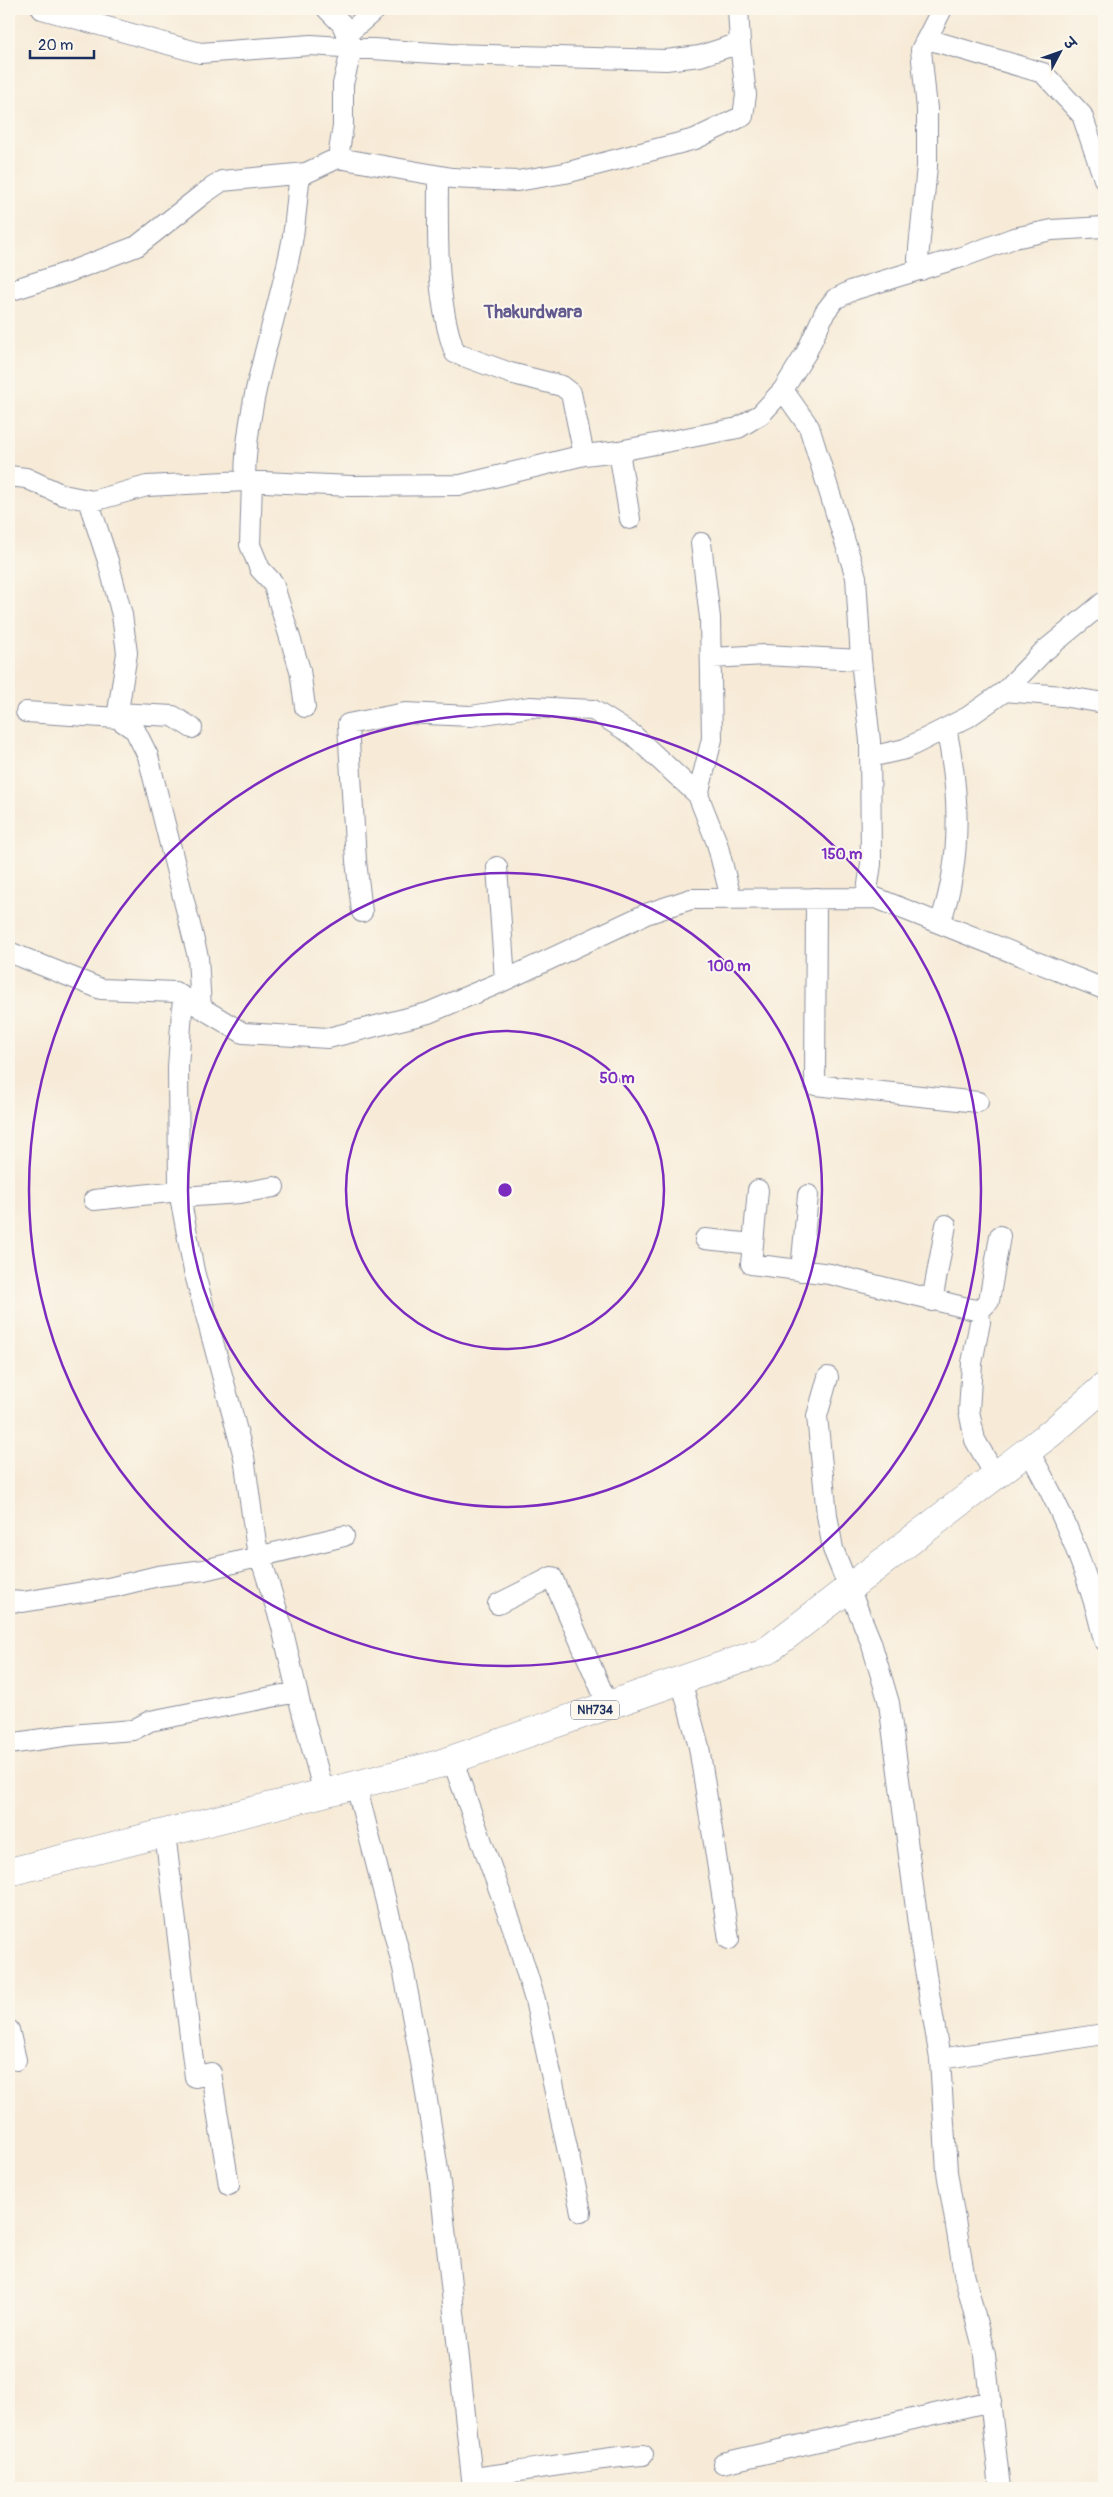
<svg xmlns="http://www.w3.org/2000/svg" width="1113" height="2497" font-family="Pangolin,'Playpen Sans Deva',sans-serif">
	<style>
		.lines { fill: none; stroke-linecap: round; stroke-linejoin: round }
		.street-casing { stroke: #898d9b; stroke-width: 22 }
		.highway-casing { stroke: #898d9b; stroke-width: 29 }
		.street { stroke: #fff; stroke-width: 20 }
		.highway { stroke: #fff; stroke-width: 28 }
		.ring { fill: none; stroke: #7b2cbf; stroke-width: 2.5 }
		.labels { text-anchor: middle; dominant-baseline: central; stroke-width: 4; stroke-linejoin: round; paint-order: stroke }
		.shield { fill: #fbf7ec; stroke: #5e6b89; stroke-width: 1 }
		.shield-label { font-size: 12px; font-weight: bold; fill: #1b2f5e }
		.district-label { font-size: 19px; font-weight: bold; fill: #625a8f; stroke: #fbf7ec }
		.centre { fill: #7b2cbf; stroke: #fbf7ec; stroke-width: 2.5 }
		.ring-label { font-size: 15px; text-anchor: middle; font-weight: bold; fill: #7b2cbf; stroke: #fbf7ec; stroke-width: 4; stroke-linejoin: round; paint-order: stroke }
	</style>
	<rect width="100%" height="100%" fill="#fbf7ec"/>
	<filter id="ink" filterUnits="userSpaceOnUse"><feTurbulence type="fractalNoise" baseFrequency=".02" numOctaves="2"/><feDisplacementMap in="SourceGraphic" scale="10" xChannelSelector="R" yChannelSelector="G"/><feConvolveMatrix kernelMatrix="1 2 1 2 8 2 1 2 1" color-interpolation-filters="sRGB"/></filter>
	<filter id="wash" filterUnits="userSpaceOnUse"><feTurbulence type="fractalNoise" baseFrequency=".0096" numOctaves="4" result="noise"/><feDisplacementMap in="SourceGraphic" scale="20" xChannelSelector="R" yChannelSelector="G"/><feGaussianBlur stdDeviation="1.12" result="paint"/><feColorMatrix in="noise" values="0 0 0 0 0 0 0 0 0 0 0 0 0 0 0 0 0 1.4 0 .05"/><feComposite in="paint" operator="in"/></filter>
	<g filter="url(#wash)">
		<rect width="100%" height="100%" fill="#f7ebd8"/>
	</g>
	<g filter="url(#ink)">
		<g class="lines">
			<defs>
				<path id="street" d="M42 9 200 53 311 45 450 54 666 60 700 56 740 43 738 9
					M327 9 342 24 352 48 343 84V126L338 158
					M346 35 376 9
					M927 39 1043 73 1082 115 1104 179
					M438 176C438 232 435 299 455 353L510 373 562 386 571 393 584 455 619 451 630 519
					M921 270 918 259 927 166V109L921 50 942 9
					M9 291 69 272 137 246 203 194 222 181 306 173 338 158 452 178 517 181 565 173 695 139 743 116 746 95 740 43
					M783 390 809 427 856 577 861 660 870 741 871 864 866 898
					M619 451 738 428 761 414 783 390 806 353 825 312 835 299 853 290 965 256 1014 238 1052 230 1104 227
					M9 476 26 478 63 495 93 501 147 486 245 481C245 399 277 321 292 242 296 219 297 196 300 174
					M245 481 351 486 461 485 584 455
					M252 482 250 545 260 569 273 583 300 670 305 707
					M88 500 108 561 122 615 127 653 117 718
					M712 658 765 655 861 660
					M1005 691 1062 696 1104 703
					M26 712 117 718 135 730 148 756 198 957 201 1008
					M117 713 173 716 192 728
					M870 757 905 749 968 717 1005 691 1043 652 1104 602
					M698 795 712 739 710 618 701 543
					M497 867 505 980
					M816 898 815 1085 978 1102
					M362 912 356 861 348 724 405 713 471 716 530 707 593 710 633 735 698 795 717 843 731 898
					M940 923C962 861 960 793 946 728
					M9 952 101 989 175 992 243 1033 328 1038 428 1013 499 983 646 914 691 899 876 898 1104 989
					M183 997 178 1067 179 1191 194 1271 244 1457 256 1543 281 1623 299 1700 324 1793
					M181 1197 240 1193 274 1187
					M94 1200 179 1191
					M705 1239 753 1244 751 1264 830 1274 979 1311 980 1322 972 1363 969 1411 975 1440 995 1475
					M753 1244 758 1190
					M801 1271 808 1195
					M932 1301 946 1225
					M979 1311 989 1301 1000 1236
					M828 1377 817 1416 827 1515 833 1549 871 1642 889 1703 920 1939 940 2059 947 2172 964 2274 985 2355 1000 2488
					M1028 1450C1062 1509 1089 1574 1104 1640
					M9 1601 23 1602 113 1587 158 1576 204 1570 344 1536
					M498 1604 552 1577 608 1705
					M681 1680 699 1747 729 1939
					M9 1744 70 1735 133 1730 150 1721 297 1692
					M452 1759 513 1928 535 2000 581 2212
					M356 1785 403 1968 421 2062 440 2183 473 2488
					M165 1833 195 2077 211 2073 229 2185
					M9 2030 16 2060
					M940 2059 1104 2034
					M723 2463 991 2401
					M472 2478C529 2471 585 2459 643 2455"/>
				<path id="highway" d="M9 1872 439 1764 768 1650 1051 1433 1104 1387"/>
			</defs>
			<use href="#street" class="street-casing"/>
			<use href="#highway" class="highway-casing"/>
			<use href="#street" class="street"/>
			<use href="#highway" class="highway"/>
		</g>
	</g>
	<g class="ring">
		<circle cx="505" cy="1190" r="159"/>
		<circle cx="505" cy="1190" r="317"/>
		<circle cx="505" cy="1190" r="476"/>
	</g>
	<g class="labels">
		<rect class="shield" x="571" y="1700.5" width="48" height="19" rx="4"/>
		<g class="shield-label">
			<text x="595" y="1710">NH734</text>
		</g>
		<g class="district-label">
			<text x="533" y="312">Thakurdwara</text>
		</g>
	</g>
	<circle cx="505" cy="1190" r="8" class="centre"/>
	<g class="ring-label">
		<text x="842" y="859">150 m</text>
		<text x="729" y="971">100 m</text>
		<text x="617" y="1083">50 m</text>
	</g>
	<rect width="1113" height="2497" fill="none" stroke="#fbf7ec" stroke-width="30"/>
	<g transform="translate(1060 52) rotate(49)" stroke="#fbf7ec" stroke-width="4" paint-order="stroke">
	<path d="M0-4L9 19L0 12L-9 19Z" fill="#1b2f5e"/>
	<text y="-8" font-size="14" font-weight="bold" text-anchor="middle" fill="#1b2f5e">उ</text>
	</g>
	<path d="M30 50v8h64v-8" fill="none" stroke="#1b2f5e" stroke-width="2.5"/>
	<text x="38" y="50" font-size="15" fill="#1b2f5e" stroke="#fbf7ec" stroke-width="4" paint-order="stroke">20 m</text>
</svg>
